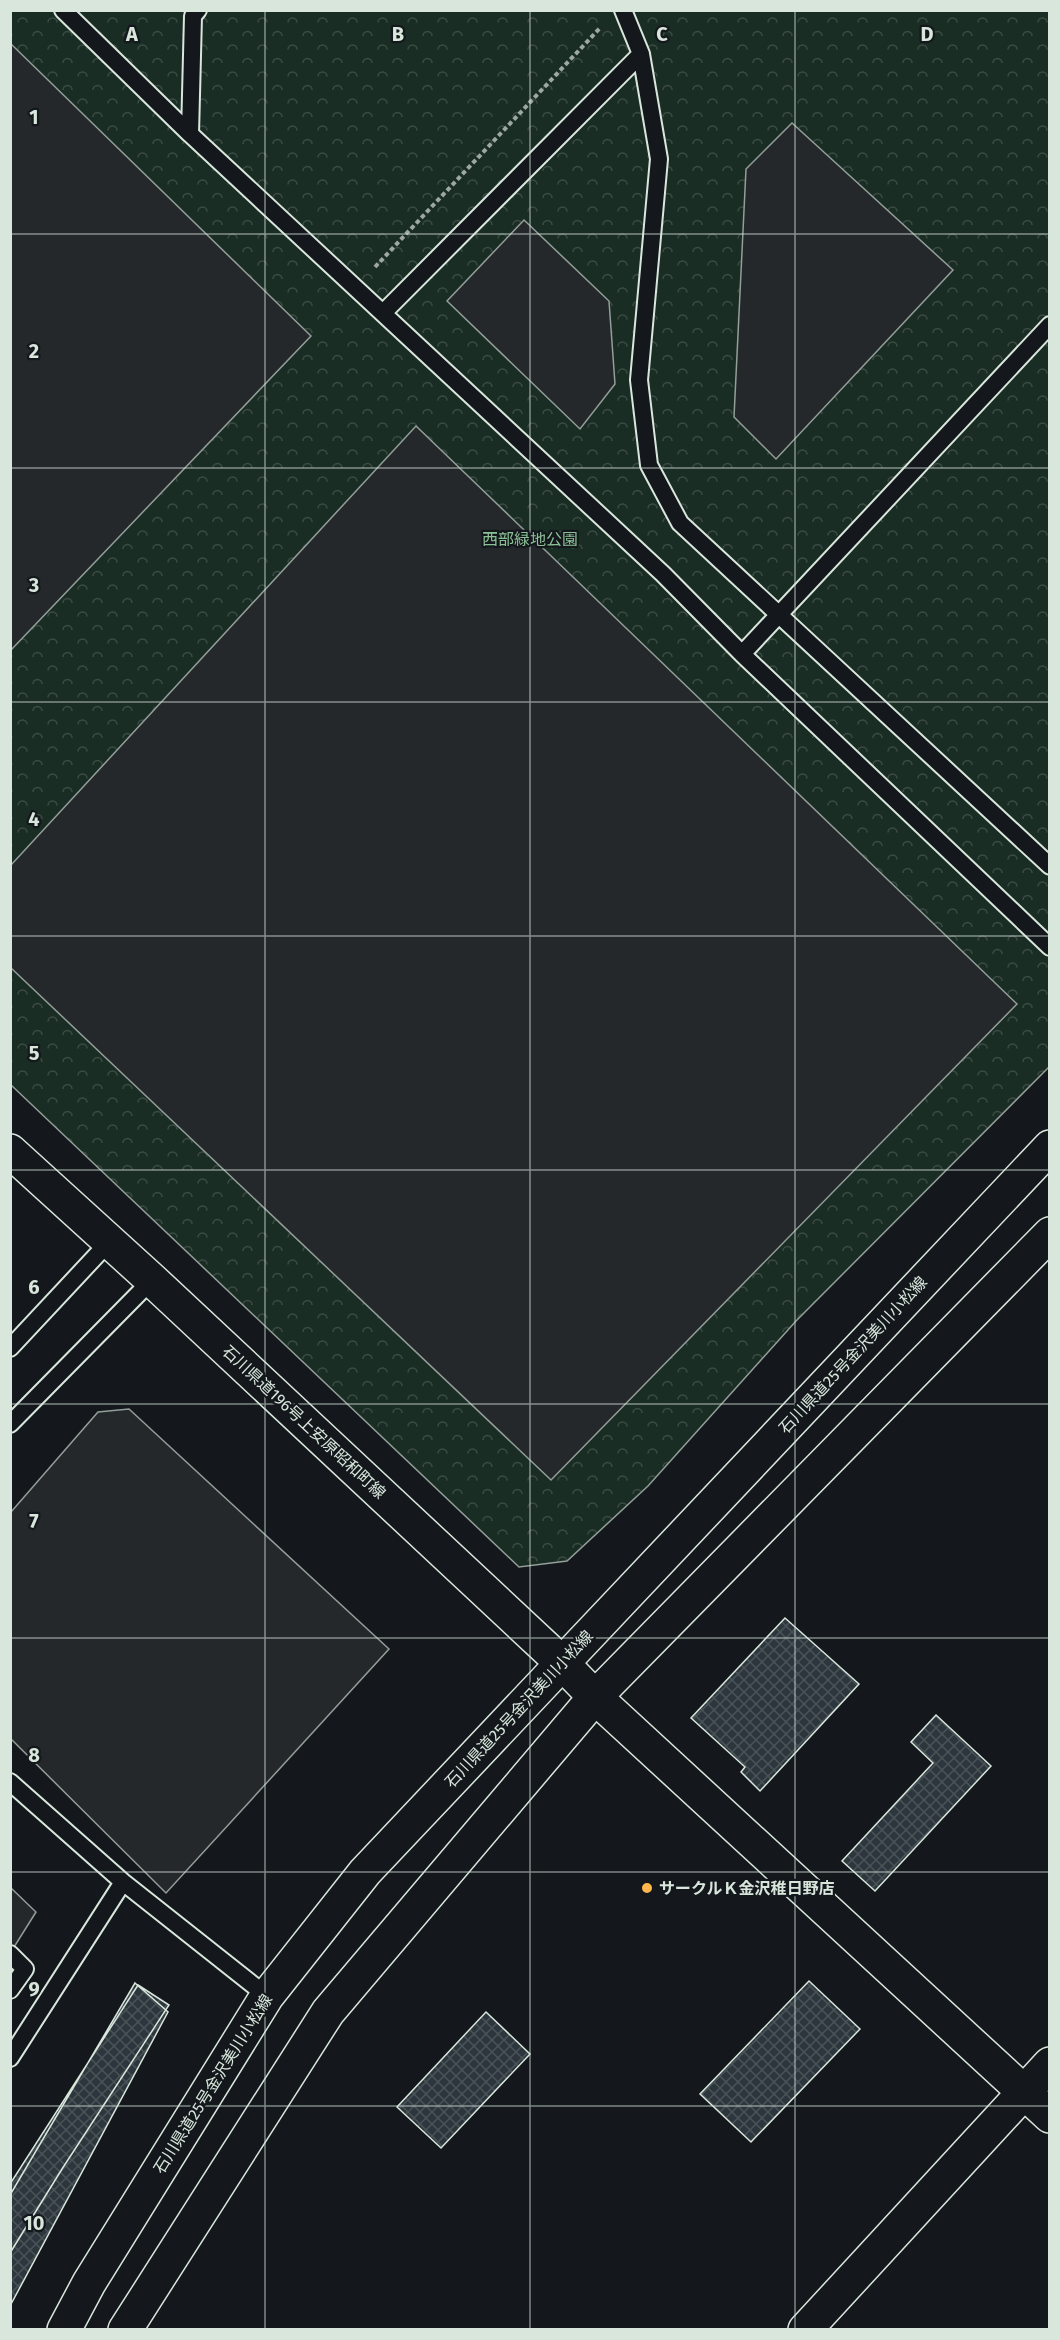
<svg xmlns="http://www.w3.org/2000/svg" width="1060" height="2340" font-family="'Fira Sans','Noto Sans JP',sans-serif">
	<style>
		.park { fill: url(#park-crowns); stroke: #939e99; stroke-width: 1.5 }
		.parking { fill: #24282b; stroke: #939e99; stroke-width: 1.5 }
		.building { fill: url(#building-cross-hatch); stroke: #d8e6dc; stroke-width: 1.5 }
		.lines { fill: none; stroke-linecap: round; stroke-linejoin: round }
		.service-casing { stroke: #d8e6dc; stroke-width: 20 }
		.minor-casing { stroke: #d8e6dc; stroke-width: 36 }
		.secondary-casing { stroke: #d8e6dc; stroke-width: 36 }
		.primary-casing { stroke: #d8e6dc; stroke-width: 36 }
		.path { stroke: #9da8a2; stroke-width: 4; stroke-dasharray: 4.5 3; stroke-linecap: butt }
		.service { stroke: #14181c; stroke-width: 16 }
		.minor { stroke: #14181c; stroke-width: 33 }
		.secondary { stroke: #14181c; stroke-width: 33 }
		.primary { stroke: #14181c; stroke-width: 33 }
		.grid { fill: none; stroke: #d8e6dc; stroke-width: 1.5; stroke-opacity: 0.55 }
		.poi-dot { fill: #ffb74d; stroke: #14181c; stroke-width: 2 }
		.labels { text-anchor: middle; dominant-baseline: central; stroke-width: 4.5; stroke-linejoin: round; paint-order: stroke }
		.park-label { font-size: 16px; fill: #8ac095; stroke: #14181c }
		.street-label { font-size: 16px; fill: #d8e6dc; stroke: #14181c }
		.poi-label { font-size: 16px; font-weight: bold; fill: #d8e6dc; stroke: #14181c; text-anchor: start }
		.grid-label { font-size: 20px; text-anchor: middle; font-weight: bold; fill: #d8e6dc; stroke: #14181c; stroke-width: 4.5; stroke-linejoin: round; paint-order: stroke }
	</style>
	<defs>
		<pattern id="park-crowns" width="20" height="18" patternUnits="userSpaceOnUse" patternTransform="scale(1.5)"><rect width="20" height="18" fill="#1a2d24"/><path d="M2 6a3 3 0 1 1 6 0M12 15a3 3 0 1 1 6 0" fill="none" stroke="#3b4b43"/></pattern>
		<pattern id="building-cross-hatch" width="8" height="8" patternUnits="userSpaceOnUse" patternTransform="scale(1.5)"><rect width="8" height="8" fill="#2c363c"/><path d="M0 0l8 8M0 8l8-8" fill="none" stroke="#4a5358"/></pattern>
	</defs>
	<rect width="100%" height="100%" fill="#14181c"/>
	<path class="park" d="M10 11H1049V1067L796 1321 648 1486 567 1561 519 1567 11 1085Z"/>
	<path class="parking" d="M10 43 311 336 11 650H10Z
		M792 123 953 270 776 459 734 417 746 169Z
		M524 220 609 301 615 384 580 429 447 301Z
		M416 426 1017 1004 551 1480 11 968V865Z
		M129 1409 389 1649 166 1893 11 1739V1512L98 1412Z
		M11 1888 36 1912 11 1952Z"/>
	<path class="building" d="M785 1618 859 1684 760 1791 741 1772 745 1767 691 1718Z
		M785 1618 859 1684 760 1791 741 1772 745 1767 691 1718Z
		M936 1715 991 1766 875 1891 842 1861 933 1763 911 1742Z
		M809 1981 860 2029 751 2142 700 2094Z
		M135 1983 168 2012 10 2306V2195Z
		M138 1985 169 2005 62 2169 10 2253V2184Z
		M486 2012 530 2054 441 2148 397 2107Z"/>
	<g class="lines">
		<defs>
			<path id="service" d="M63 10 190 134 663 574 742 654 1050 947
				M623 10 641 54 659 159 639 380 649 465 680 523 1050 866
				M190 134 193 16 198 10
				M383 313 641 54
				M742 654 1050 325
				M10 1348 109 1242
				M10 1424 152 1280
				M10 1782 123 1882 267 1996
				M10 1954 25 1969 10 1990
				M10 2058 123 1882"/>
			<path id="minor" d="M595 1697 1050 2116
				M805 2330 1050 2064"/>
			<path id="secondary" d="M10 1151 152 1280 562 1663 595 1697"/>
			<path id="primary" d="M64 2330 89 2283 267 1996 365 1872 1050 1147
				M125 2330 328 2012 595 1697 1050 1234"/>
		</defs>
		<use href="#service" class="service-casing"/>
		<use href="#minor" class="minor-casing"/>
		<use href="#secondary" class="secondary-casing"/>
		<use href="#primary" class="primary-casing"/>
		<path class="path" d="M375 267 600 28"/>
		<use href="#service" class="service"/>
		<use href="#minor" class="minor"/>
		<use href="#secondary" class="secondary"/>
		<use href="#primary" class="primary"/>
	</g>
	<path class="grid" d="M265 10V2330M530 10V2330M795 10V2330M10 234H1050M10 468H1050M10 702H1050M10 936H1050M10 1170H1050M10 1404H1050M10 1638H1050M10 1872H1050M10 2106H1050"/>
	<circle class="poi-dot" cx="647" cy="1888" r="6"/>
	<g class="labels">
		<g class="park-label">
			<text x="530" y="539">西部緑地公園</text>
		</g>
		<g class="street-label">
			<text transform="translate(853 1355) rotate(-47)">石川県道25号金沢美川小松線</text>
			<text transform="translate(304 1422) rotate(43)">石川県道196号上安原昭和町線</text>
			<text transform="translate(519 1709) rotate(-47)">石川県道25号金沢美川小松線</text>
			<text transform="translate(213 2084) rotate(-58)">石川県道25号金沢美川小松線</text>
		</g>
		<g class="poi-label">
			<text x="659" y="1888">サークルＫ金沢稚日野店</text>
		</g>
	</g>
	<g class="grid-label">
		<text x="132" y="41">A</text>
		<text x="398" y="41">B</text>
		<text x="662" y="41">C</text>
		<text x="927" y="41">D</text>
		<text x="34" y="124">1</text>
		<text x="34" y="358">2</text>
		<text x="34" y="592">3</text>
		<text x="34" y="826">4</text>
		<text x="34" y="1060">5</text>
		<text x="34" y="1294">6</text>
		<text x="34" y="1528">7</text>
		<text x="34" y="1762">8</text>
		<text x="34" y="1996">9</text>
		<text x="34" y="2230">10</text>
	</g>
	<rect width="1060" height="2340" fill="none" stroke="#d8e6dc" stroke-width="24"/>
</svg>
